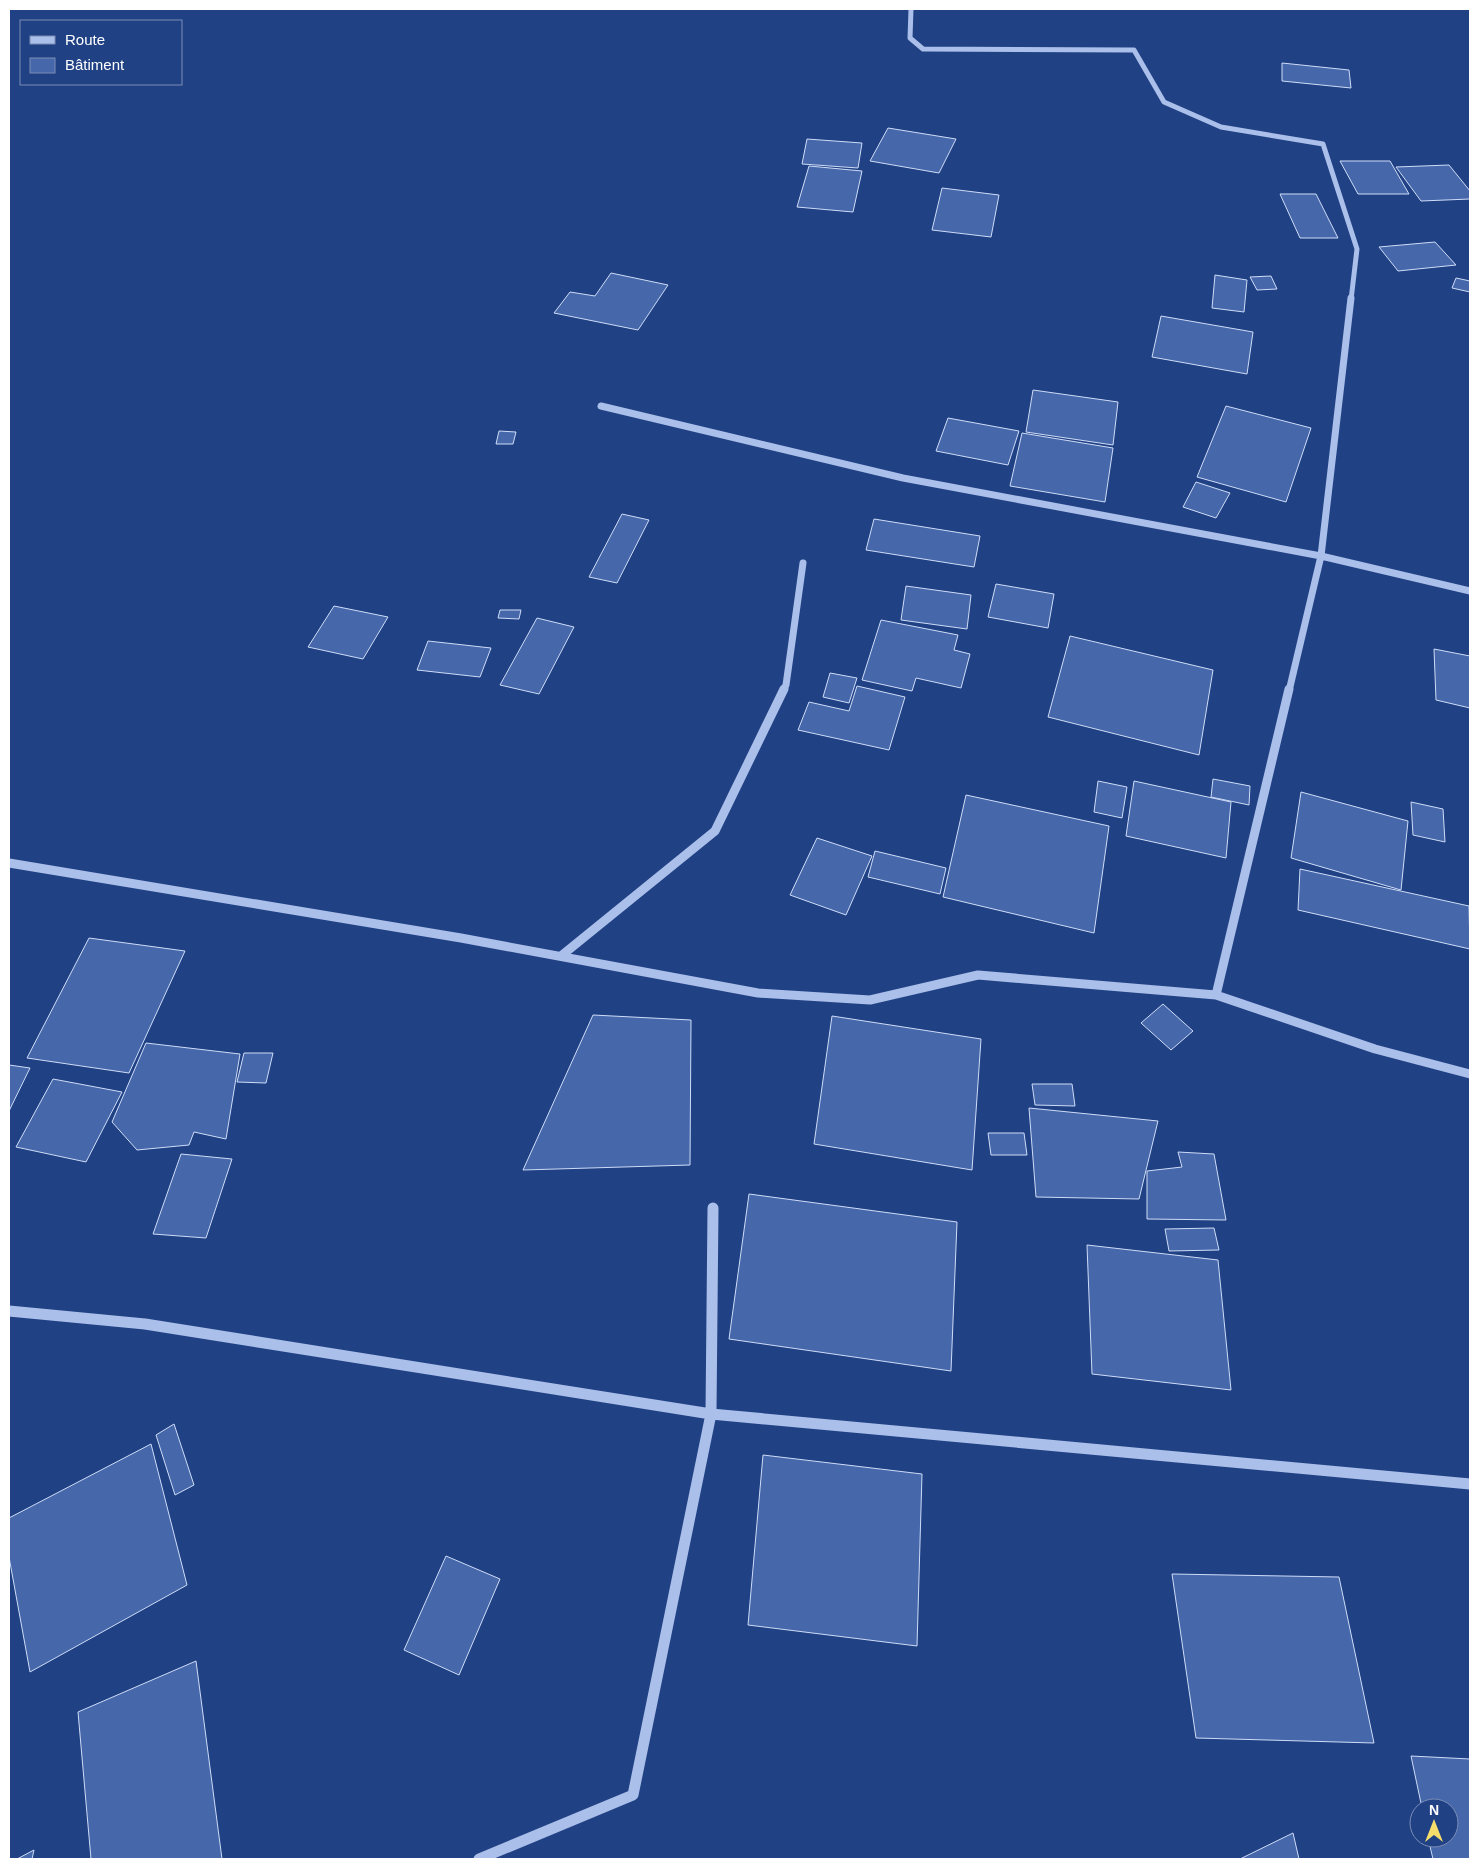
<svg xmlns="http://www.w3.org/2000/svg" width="1479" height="1868" font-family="Helvetica,sans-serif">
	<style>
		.building { fill: #4668ab; stroke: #cedcf7 }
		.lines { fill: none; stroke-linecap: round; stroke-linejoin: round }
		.minor-far3 { stroke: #aabfe9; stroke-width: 5 }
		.minor-far2 { stroke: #aabfe9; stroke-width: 7 }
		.minor-far1 { stroke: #aabfe9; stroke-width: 9 }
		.minor { stroke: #aabfe9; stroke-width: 11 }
	</style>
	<rect width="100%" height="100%" fill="#214185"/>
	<path class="building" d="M1282 63 1349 70 1351 88 1282 81Z
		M888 128 956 139 939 173 870 161Z
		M807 139 862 143 858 168 802 164Z
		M1340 161H1390L1409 194H1358Z
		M1449 165 1470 191V199L1421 201 1396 167Z
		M809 166 862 171 853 212 797 207Z
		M942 188 999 195 991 237 932 230Z
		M1280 194H1316L1338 238H1300Z
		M1435 242 1456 265 1398 271 1379 247Z
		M611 273 668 285 638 330 554 313 570 292 595 296Z
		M1215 275 1247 280 1244 312 1212 308Z
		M1271 276 1277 289 1257 290 1250 277Z
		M1456 278 1470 281V292L1452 288Z
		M1161 316 1253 332 1247 374 1152 357Z
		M1033 390 1118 402 1113 445 1026 432Z
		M1226 406 1311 428 1286 502 1197 477Z
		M948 418 1019 431 1008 465 936 451Z
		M499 431 516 432 513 444H496Z
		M1022 433 1113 448 1105 502 1010 486Z
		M1196 482 1230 493 1216 518 1183 507Z
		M622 514 649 520 617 583 589 577Z
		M874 519 980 536 974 567 866 550Z
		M996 584 1054 594 1048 628 988 617Z
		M906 586 971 595 967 629 901 620Z
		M334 606 388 617 363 659 308 647Z
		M500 610H521L519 619 498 618Z
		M537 618 574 627 539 694 500 685Z
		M881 620 958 635 954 650 970 654 961 688 916 678 912 691 862 680Z
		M1070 636 1213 670 1199 755 1048 717Z
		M428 641 491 648 480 677 417 670Z
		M1434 649 1470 656V708L1436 700Z
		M830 673 857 678 849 703 823 697Z
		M857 686 905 697 889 750 798 730 809 702 849 711Z
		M1213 779 1250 786 1249 805 1211 797Z
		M1098 781 1127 787 1122 818 1094 812Z
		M1134 781 1231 802 1226 858 1126 836Z
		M1301 792 1408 821 1401 890 1291 858Z
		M966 795 1109 826 1094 933 943 897Z
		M1411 802 1443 809 1445 842 1413 835Z
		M817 838 872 856 846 915 790 895Z
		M875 851 946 868 940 894 868 877Z
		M1300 869 1469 906 1470 949 1298 910Z
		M89 938 185 951 129 1073 27 1058Z
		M1163 1004 1193 1031 1171 1050 1141 1023Z
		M593 1015 691 1020 690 1165 523 1170Z
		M832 1016 981 1039 972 1170 814 1144Z
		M146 1043 240 1054 226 1139 194 1132 189 1145 137 1150 112 1122Z
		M244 1053H273L266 1083 237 1082Z
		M9 1065 30 1068 9 1111Z
		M53 1079 122 1092 86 1162 16 1147Z
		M1032 1084H1072L1075 1106 1035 1105Z
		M1029 1108 1158 1121 1139 1199 1036 1197Z
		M988 1133H1024L1027 1155H991Z
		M1178 1152 1214 1154 1226 1220 1147 1219V1171L1182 1167Z
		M181 1154 232 1159 206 1238 153 1234Z
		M749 1194 957 1222 951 1371 729 1339Z
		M1214 1228 1219 1250 1169 1251 1165 1229Z
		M1087 1245 1218 1260 1231 1390 1092 1374Z
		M174 1424 194 1485 175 1495 156 1435Z
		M151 1444 187 1585 30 1672 9 1557V1518Z
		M763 1455 922 1474 917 1646 748 1625Z
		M446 1556 500 1579 459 1675 404 1650Z
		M1172 1574 1339 1577 1374 1743 1196 1738Z
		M196 1661 222 1859H91L78 1712Z
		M1411 1756 1470 1759V1859H1433L1428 1838H1449V1808H1422Z
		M1293 1833 1299 1859H1240Z
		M34 1850 32 1859H17Z"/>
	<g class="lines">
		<path class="minor-far3" d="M911 9 910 38 923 49 1134 50 1164 102 1221 127 1323 144 1357 249 1351 300"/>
		<path class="minor-far2" d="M601 406 903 478 1321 556 1470 591
			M783 691 786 685 803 563
			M1289 691 1321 556 1351 298"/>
		<path class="minor-far1" d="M9 863 461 938 758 993 870 1000 978 975 1216 995 1375 1049 1470 1074
			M561 956 715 831 784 689
			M1216 995 1289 689"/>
		<path class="minor" d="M9 1311 145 1324 711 1414 1470 1484
			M479 1859 633 1795 711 1414 713 1208"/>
	</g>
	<rect width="1479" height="1868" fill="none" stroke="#ffffff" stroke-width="20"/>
	<rect x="20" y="20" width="162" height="65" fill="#214185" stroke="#7a8db6"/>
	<rect x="30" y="36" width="25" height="8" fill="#aabfe9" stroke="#7a8db6"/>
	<text x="65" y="45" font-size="15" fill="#ffffff">Route</text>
	<rect x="30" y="58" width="25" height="15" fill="#4668ab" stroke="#7a8db6"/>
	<text x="65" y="70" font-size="15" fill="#ffffff">Bâtiment</text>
	<g transform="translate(1434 1823)"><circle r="24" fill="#214185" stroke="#7a8db6"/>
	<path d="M0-4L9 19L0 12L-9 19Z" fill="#f6dd6c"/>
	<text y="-8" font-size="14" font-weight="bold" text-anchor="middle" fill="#ffffff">N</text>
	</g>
</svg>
